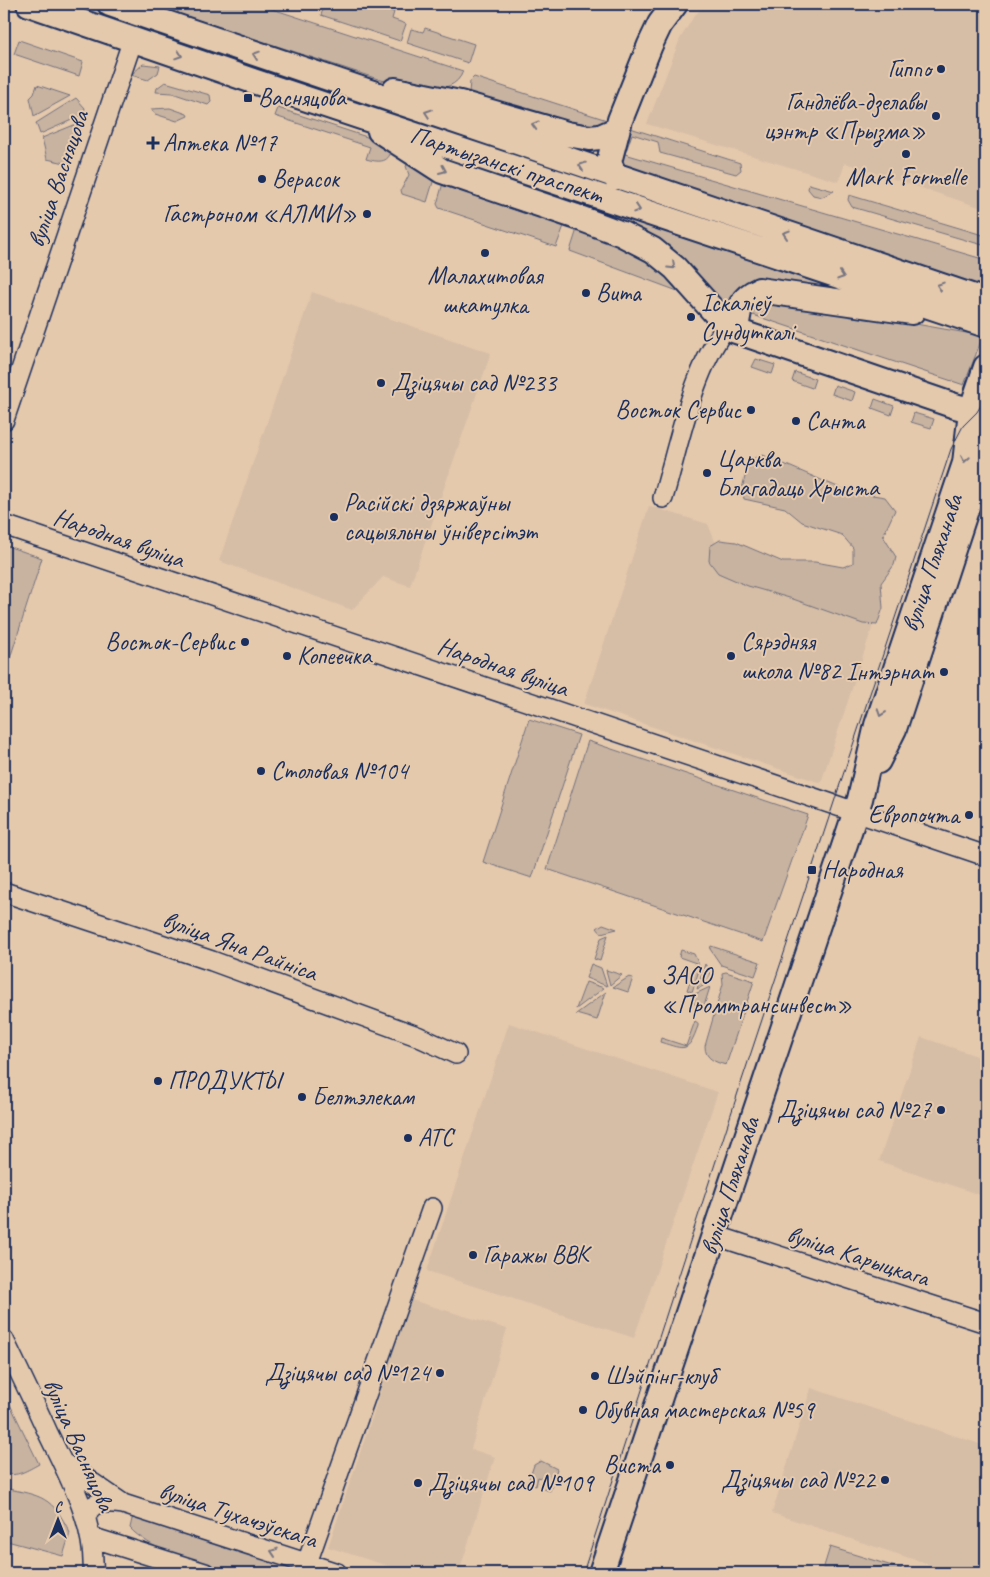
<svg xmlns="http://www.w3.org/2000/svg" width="990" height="1577" font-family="Caveat,sans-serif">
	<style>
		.built { fill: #d6bea6 }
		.green { fill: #c8b3a0; stroke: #72717f }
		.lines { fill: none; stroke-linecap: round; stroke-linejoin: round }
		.minor-casing { stroke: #1b2f5e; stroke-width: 22 }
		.major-casing { stroke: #1b2f5e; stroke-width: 28 }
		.minor { stroke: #e5c9ac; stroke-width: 19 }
		.major { stroke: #e5c9ac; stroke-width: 24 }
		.tram { stroke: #1b2f5e; stroke-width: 1 }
		.oneway { stroke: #767481 }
		.poi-dot { fill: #1b2f5e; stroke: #e5c9ac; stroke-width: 2 }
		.labels { text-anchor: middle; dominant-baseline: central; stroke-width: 4; stroke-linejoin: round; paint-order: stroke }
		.poi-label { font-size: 25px; fill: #1b2f5e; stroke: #e5c9ac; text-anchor: start }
		.street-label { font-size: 25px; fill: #1b2f5e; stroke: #e5c9ac }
	</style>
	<rect width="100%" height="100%" fill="#e5c9ac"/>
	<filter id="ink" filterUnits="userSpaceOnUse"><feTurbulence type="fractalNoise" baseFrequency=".02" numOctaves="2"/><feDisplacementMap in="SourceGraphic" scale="10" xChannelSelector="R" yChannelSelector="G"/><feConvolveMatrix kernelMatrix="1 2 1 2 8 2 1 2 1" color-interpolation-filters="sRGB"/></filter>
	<g filter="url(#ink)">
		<path class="built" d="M706 4H986V207L982 208 845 163 839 182 647 124 680 39 694 16Z
			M312 292 491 353 410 586 383 577 352 610 219 561Z
			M649 506 708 524 722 558 879 607 821 783 584 704Z
			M509 1023 718 1092 634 1338 427 1271Z
			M921 1037 986 1059V1197L879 1161Z
			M408 1299 507 1329 471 1449 495 1457 459 1573H410L328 1547 372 1418Z
			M811 1388 986 1446V1573H955L772 1513Z"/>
		<path class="green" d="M174 4H257L463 71C453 101 404 85 381 80L179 14Z
			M325 4H367L394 12 392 19 406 24 400 41 321 15Z
			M425 28 474 44 468 63 407 43 411 29 423 32Z
			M19 40 83 62 79 76 14 54Z
			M143 64 160 66 158 73 148 80 131 75Z
			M474 77 610 121 602 130 568 124 495 101 491 105 475 98 469 93 470 81Z
			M165 82 210 95 211 102 208 105 172 93 156 92 157 88Z
			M37 85 70 96 34 116 30 98 34 94Z
			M76 98 85 108 83 115 40 134 36 123Z
			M170 108 187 114 188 116 177 121 155 114 151 109Z
			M278 108 379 141 391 150C389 164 377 162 366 159L370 147 275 116Z
			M79 123 65 163 47 159 42 138Z
			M624 126 740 163 741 170 736 174 660 153 658 142 632 134 625 154 986 260V290L623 170 612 154Z
			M444 150 661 229 851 293 731 305 720 302 638 231 449 160Z
			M413 159 432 172 433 182 427 202 402 194 401 190 409 175 406 166Z
			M443 183 567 218 556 247 439 208 437 204Z
			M809 184 834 191 822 197 813 195 808 189Z
			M849 195 986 236V246L852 207 848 200Z
			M579 223 621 239 691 296 570 251Z
			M775 299 972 334 983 336 964 385 747 313 751 302Z
			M756 359 775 365 772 374 752 367Z
			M795 372 815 379 812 388 792 381Z
			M835 385 855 392 852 401 832 394Z
			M875 399 894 406 891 415 872 408Z
			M914 413 934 419 931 428 911 422Z
			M763 455 847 491 885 497 895 510 883 536 896 557 894 565 881 583 883 608 877 625 863 624 793 599 748 586 718 573 709 561 710 546 720 540 736 542 783 562H815L843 567 853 563V548L842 535 802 522 785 508 744 499 742 489 749 460Z
			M4 545 42 558 4 677Z
			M529 719 579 735 532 878 483 862Z
			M588 741 808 815 763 942 547 869Z
			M603 924 617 929 601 933 597 928Z
			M608 935 600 961 594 959 601 938Z
			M711 946 760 962 755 976 721 965 710 949Z
			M681 950 694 954 700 967 692 992 687 990 696 963 679 957Z
			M591 964 601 968 607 986 586 978Z
			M705 964 711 974V982L697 989Z
			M606 970 622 975 610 985Z
			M726 972 754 981 726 1065C715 1062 705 1059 705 1046L723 984 722 973Z
			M629 977 633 978 628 992 613 987Z
			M586 982 604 988 576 1009Z
			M710 987 704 1006 701 1007 694 1004 695 994Z
			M606 992 597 1020 576 1014Z
			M695 1021 698 1023V1026C688 1053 686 1050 660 1042L661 1038 686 1046Z
			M4 1392 39 1464C28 1470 16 1478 4 1473Z
			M541 1461 557 1469 550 1491 544 1489 547 1480 538 1477 536 1486 528 1483 534 1465Z
			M4 1488C42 1496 52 1496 70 1533L63 1556 7 1541 4 1538Z
			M138 1516 311 1573C283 1573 254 1575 226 1573 204 1572 144 1545 130 1528L132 1519Z
			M830 1547 902 1569 900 1573H822Z"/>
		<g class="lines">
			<defs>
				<path id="minor" d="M4 420 133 39
					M663 498C679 444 692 371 727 326
					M4 525 986 856
					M4 892 212 961 417 1036 456 1054
					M714 1235 986 1323
					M4 1340C19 1371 34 1402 48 1433 69 1477 96 1524 93 1573
					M62 1462 122 1503
					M86 1520C88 1499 107 1502 123 1504L337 1573
					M91 1537 205 1573
					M307 1563 432 1208"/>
				<path id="major" d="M29 4 253 81 986 325
					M110 4 986 301
					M395 90 460 103 567 134 590 138 600 137 616 130
					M380 131 442 171 574 216 622 234 653 250 675 268 727 326 736 331 955 406 977 412H986
					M615 177 609 162 620 120 650 45 660 24 675 4
					M736 331C739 310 738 299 759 290L912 312
					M878 761 894 729 986 449
					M601 1573 860 799 877 725 965 463 971 411 986 367"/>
			</defs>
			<use href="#minor" class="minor-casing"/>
			<use href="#major" class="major-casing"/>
			<use href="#minor" class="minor"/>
			<use href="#major" class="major"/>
			<path class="tram" d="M583 1573 742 1080 951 449 963 426 977 412 986 397"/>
		</g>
		<defs><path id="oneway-chevron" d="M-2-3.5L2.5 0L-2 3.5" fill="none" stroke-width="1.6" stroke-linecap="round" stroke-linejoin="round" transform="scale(1.25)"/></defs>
		<g class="oneway">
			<use href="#oneway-chevron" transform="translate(179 55) rotate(19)"/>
			<use href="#oneway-chevron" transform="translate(256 55) rotate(-161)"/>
			<use href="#oneway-chevron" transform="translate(428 113) rotate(-161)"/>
			<use href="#oneway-chevron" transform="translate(535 125) rotate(-164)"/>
			<use href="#oneway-chevron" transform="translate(582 166) rotate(-161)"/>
			<use href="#oneway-chevron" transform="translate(443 170) rotate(24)"/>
			<use href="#oneway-chevron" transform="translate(637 209) rotate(18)"/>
			<use href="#oneway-chevron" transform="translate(786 234) rotate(-162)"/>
			<use href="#oneway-chevron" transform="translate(672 266) rotate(43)"/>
			<use href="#oneway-chevron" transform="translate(841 276) rotate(18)"/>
			<use href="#oneway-chevron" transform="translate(940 286) rotate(-162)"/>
			<use href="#oneway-chevron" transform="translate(965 459) rotate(100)"/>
			<use href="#oneway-chevron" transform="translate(881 713) rotate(109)"/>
			<use href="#oneway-chevron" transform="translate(274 1552) rotate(-162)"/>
		</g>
	</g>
	<g class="poi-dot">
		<circle cx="941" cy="69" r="5"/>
		<rect x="243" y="93" width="10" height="10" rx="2.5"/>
		<circle cx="936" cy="116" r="5"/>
		<path d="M150.5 135.5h5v5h5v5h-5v5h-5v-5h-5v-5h5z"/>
		<circle cx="906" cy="154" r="5"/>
		<circle cx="262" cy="179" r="5"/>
		<circle cx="367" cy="214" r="5"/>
		<circle cx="485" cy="253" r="5"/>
		<circle cx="586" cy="293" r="5"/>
		<circle cx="691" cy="317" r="5"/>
		<circle cx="381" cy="383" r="5"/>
		<circle cx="751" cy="410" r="5"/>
		<circle cx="796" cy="421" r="5"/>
		<circle cx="707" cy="473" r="5"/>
		<circle cx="334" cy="517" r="5"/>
		<circle cx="245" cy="642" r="5"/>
		<circle cx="287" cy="656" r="5"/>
		<circle cx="731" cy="656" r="5"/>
		<circle cx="944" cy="672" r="5"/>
		<circle cx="261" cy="771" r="5"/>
		<circle cx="969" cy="815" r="5"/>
		<rect x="807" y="865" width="10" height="10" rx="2.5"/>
		<circle cx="651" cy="990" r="5"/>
		<circle cx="158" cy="1081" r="5"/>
		<circle cx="302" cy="1097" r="5"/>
		<circle cx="941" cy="1110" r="5"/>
		<circle cx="408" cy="1138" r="5"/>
		<circle cx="473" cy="1255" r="5"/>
		<circle cx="440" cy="1373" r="5"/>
		<circle cx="595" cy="1376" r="5"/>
		<circle cx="583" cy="1410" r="5"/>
		<circle cx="670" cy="1465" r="5"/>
		<circle cx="885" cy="1480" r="5"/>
		<circle cx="418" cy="1483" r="5"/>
	</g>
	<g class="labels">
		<g class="poi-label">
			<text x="931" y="69" text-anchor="end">Гиппо</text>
			<text x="258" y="98">Васняцова</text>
			<text x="926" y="102" text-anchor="end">Гандлёва-дзелавы<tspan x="926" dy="29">цэнтр «Прызма»</tspan></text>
			<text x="163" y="143">Аптека №17</text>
			<text x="906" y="177" text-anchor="middle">Mark Formelle</text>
			<text x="272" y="179">Верасок</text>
			<text x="357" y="214" text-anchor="end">Гастроном «АЛМИ»</text>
			<text x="485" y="276" text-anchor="middle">Малахитовая<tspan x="485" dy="29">шкатулка</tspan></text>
			<text x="596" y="293">Вита</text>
			<text x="701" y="303">Іскаліеў<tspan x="701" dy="29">Сундуткалі</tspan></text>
			<text x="391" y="383">Дзіцячы сад №233</text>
			<text x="741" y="410" text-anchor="end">Восток Сервис</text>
			<text x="806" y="421">Санта</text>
			<text x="717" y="459">Царква<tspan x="717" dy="29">Благадаць Хрыста</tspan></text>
			<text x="344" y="503">Расійскі дзяржаўны<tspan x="344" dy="29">сацыяльны ўніверсітэт</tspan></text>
			<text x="235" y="642" text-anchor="end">Восток-Сервис</text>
			<text x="741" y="642">Сярэдняя<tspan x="741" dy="29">школа №82</tspan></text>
			<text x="297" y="656">Копеечка</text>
			<text x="934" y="672" text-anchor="end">Інтэрнат</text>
			<text x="271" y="771">Столовая №104</text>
			<text x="959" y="815" text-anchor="end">Европочта</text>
			<text x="822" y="870">Народная</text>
			<text x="661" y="976">ЗАСО<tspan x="661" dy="29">«Промтрансинвест»</tspan></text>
			<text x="168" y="1081">ПРОДУКТЫ</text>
			<text x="312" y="1097">Белтэлекам</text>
			<text x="931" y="1110" text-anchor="end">Дзіцячы сад №27</text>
			<text x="418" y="1138">АТС</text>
			<text x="483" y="1255">Гаражы ВВК</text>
			<text x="430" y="1373" text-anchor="end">Дзіцячы сад №124</text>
			<text x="605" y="1376">Шэйпінг-клуб</text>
			<text x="593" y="1410">Обувная мастерская №59</text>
			<text x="660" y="1465" text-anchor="end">Виста</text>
			<text x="875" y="1480" text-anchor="end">Дзіцячы сад №22</text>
			<text x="428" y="1483">Дзіцячы сад №109</text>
		</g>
		<g class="street-label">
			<text transform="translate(507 165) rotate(18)">Партызанскі праспект</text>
			<text transform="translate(58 179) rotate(-71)">вуліца Васняцова</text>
			<text transform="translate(119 538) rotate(19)">Народная вуліца</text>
			<text transform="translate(932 563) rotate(-71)">вуліца Пляханава</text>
			<text transform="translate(503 667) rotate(19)">Народная вуліца</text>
			<text transform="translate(240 946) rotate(20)">вуліца Яна Райніса</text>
			<text transform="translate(730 1186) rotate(-72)">вуліца Пляханава</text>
			<text transform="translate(858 1256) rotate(18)">вуліца Карыцкага</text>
			<text transform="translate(79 1445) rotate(66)">вуліца Васняцова</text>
			<text transform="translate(238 1515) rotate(18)">вуліца Тухачэўскага</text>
		</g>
	</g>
	<rect width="990" height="1577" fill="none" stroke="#e5c9ac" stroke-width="20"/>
	<rect x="10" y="10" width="970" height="1557" fill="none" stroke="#1b2f5e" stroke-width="2" filter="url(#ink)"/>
	<g transform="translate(58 1520)" stroke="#e5c9ac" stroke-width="4" paint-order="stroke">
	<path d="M0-4L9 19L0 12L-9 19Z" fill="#1b2f5e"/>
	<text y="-8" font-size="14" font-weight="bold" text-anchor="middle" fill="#1b2f5e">С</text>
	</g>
</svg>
